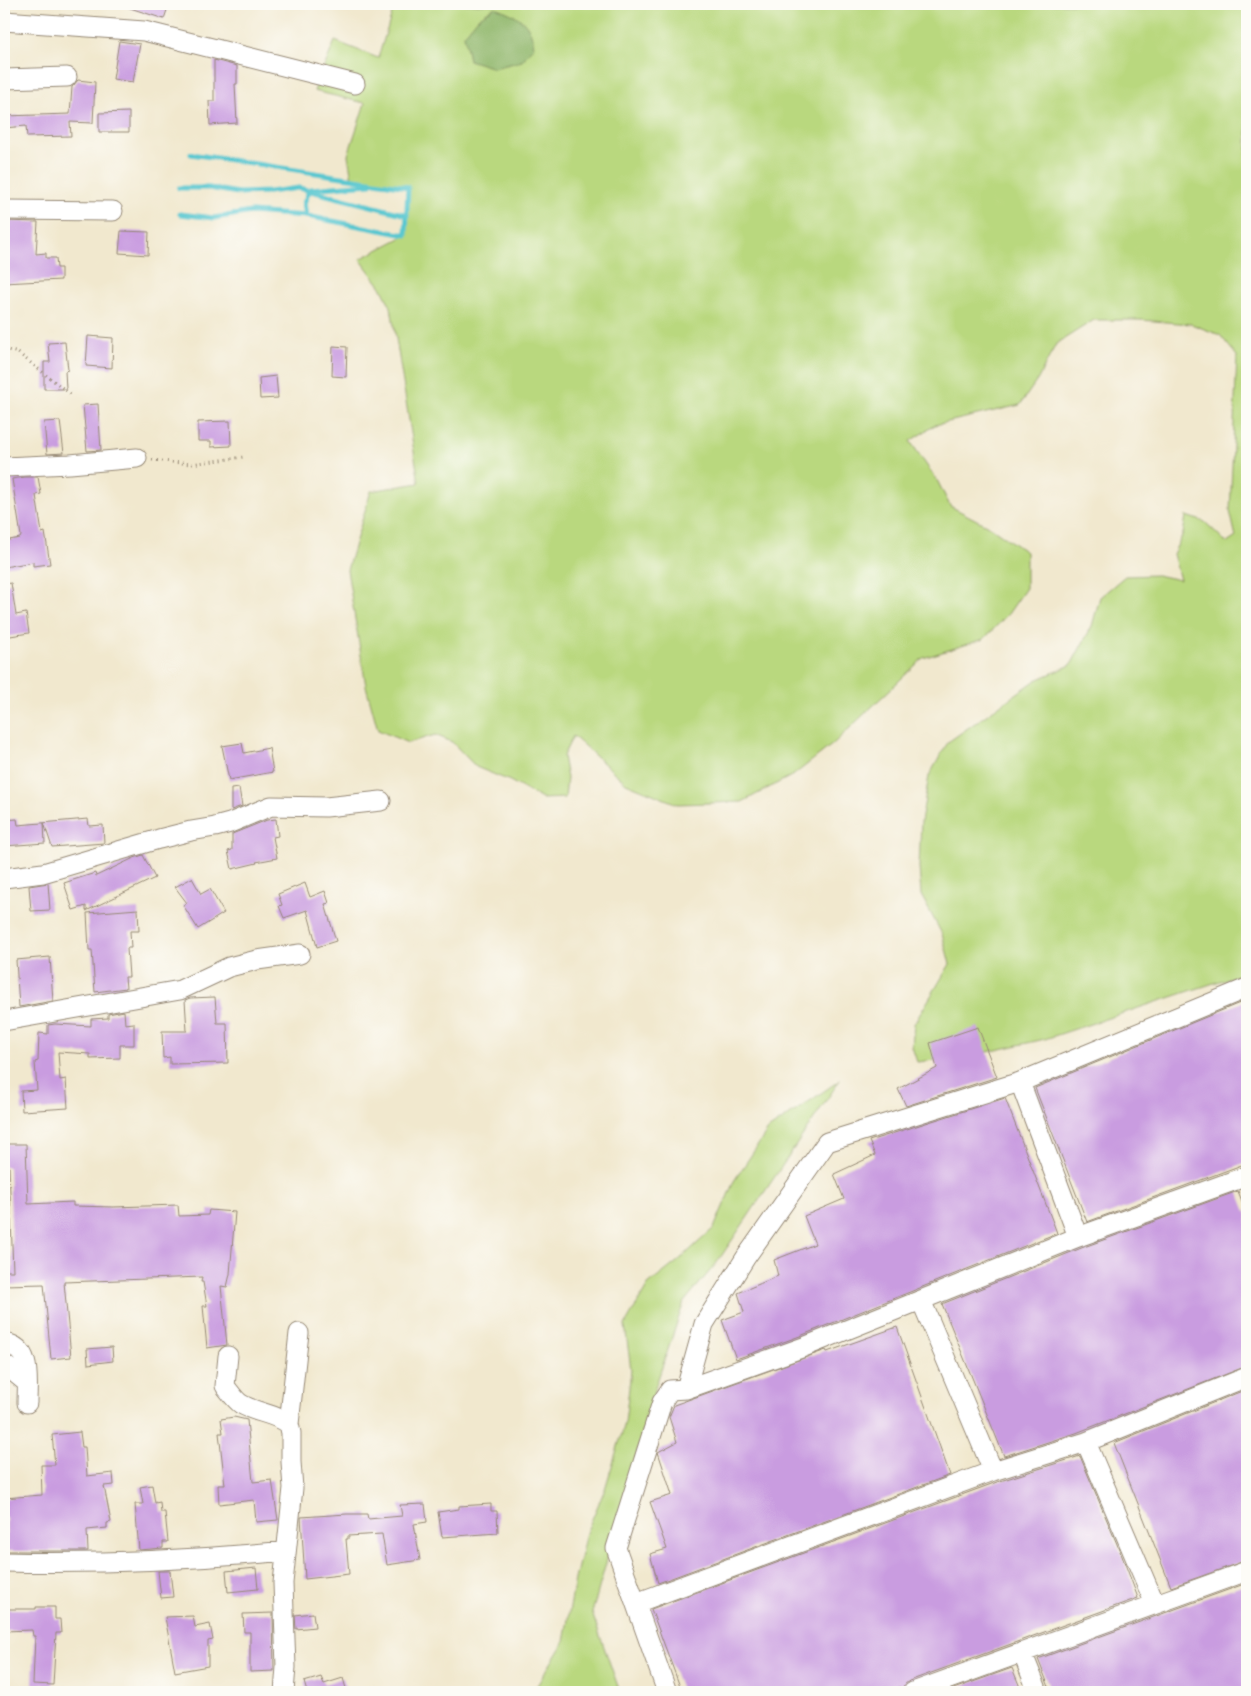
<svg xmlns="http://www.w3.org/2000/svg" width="1251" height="1696" font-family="Vollkorn,serif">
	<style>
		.green { fill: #b9d87e; stroke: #7a814e }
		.forest { fill: #92b86d; stroke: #667146 }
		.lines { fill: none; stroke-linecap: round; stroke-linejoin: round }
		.stream { stroke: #5ac7d0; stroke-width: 5 }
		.building { fill: #c99ce0 }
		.minor-casing { stroke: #968976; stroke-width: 21 }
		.path { stroke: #968976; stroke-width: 3; stroke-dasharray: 1 4; stroke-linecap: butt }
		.minor { stroke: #fff; stroke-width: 19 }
	</style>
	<rect width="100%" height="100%" fill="#fdfcf7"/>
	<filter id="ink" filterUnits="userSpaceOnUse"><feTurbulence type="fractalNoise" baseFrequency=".02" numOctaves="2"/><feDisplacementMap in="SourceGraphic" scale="10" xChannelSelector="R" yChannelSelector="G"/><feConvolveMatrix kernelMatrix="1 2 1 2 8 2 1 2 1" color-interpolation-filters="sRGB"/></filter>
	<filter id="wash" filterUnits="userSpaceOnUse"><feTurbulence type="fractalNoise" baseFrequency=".0096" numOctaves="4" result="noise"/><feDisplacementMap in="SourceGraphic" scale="20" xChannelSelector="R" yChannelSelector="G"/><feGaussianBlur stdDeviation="1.12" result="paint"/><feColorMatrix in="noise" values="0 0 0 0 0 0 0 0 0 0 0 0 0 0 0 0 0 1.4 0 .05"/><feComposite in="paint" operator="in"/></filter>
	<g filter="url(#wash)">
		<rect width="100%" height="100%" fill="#f1e8ce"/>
		<path class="green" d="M395 4H1247V972L1045 1039 970 1056 917 1062 912 1047 914 1024 950 964 942 934 921 895 919 867 921 822 929 776 948 742 1036 680 1071 665 1092 626 1100 597 1125 576 1157 575 1180 580 1173 554 1183 534 1186 516 1205 522 1227 543 1236 537 1230 511 1237 356 1220 335 1191 324 1141 320H1094L1056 344 1038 379 1020 405 935 425 910 441 938 482 950 506 992 528 1026 552V588L1008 614 984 639 923 658 833 744 795 774 742 802 677 804 626 783 573 736 563 756 567 778 565 798 542 799 510 781 476 767 452 742 435 735 408 743 378 730 366 686 347 570 371 491 419 483 391 307 381 287 360 259 406 235 408 187 352 179 348 155 365 103 314 91 335 41 378 58Z
			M840 1080 716 1264 684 1302 656 1385 592 1613 620 1692H533L564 1642 575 1579 586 1533 605 1489 625 1423 631 1370 625 1325 648 1285 678 1261 714 1228 734 1181 768 1130Z"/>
		<path class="forest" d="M495 7C519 17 529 19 534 46L522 61 494 68 469 60 464 35 478 18Z"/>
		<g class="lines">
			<path class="stream" d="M179 188H209L238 193 269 192 299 188 407 215
				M180 214 214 218 251 212 306 216 406 235 408 187 191 154
				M306 216 304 203 310 189 370 184"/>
		</g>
		<g id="blocks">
			<path class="building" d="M124 4H169L164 19 124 6Z
				M119 41 140 44 133 82 113 79Z
				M214 60 237 66V84H235L237 123 210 125 209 101H214Z
				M78 80 95 82 93 123 70 122 71 136 27 137 26 126 4 128V116L70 114 72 87Z
				M129 112V132H99V113Z
				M4 221 38 222 36 254 46 253V258H56L57 268H61V280L4 283Z
				M121 231 149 232 148 255 119 253Z
				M88 336 113 338 112 368 86 366Z
				M65 342 68 370 65 371 66 389H44V362H50L48 343Z
				M333 346 347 347 346 377 332 376Z
				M276 376 278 398 260 399 259 378Z
				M98 404 101 450 87 451 83 405Z
				M60 421 64 453 47 454 44 422Z
				M230 421 231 446 211 447V441H198V422Z
				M25 477H38L41 494 36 495 42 533 45 532 50 564 33 566V562L4 567V541L20 538 21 536 12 479Z
				M11 583 16 615 26 613 29 633 4 637V584Z
				M242 743 244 753 269 748 273 772 229 780 222 746Z
				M239 788 242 806 231 810V789Z
				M17 819 18 825 88 819 89 826 103 825 104 843 52 847 44 823 45 843 4 846V820Z
				M276 819 278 836 273 837 277 858 256 862 257 863 232 869 228 851 232 850V834L267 820Z
				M143 855 155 878 86 911V906L73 910 64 883 95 873 96 876 134 858Z
				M192 878 201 894 210 889 224 913 198 929 183 905 187 903 175 887Z
				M48 883 50 910 31 911 29 886Z
				M305 883 310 897 325 891 329 903 325 904 336 941 317 947 307 910 284 918 279 906 282 905 278 894Z
				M138 909 139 931H130L131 948H127L129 977H125L126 988 95 992 92 950H89L87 913Z
				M50 957 53 1001 19 1007 16 960Z
				M215 997 217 1023H227L228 1063 170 1064V1057L163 1058 162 1031H187L185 1000 190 998Z
				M1247 1000V1163L1087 1222 1035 1088Z
				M124 1011 125 1024 134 1023V1045H120V1058L90 1059V1054L58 1052 60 1080 66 1079 68 1108 22 1111 21 1091 37 1090 35 1062 38 1061 39 1033 48 1034V1025L55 1024 91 1026V1019L108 1018V1014Z
				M978 1027 997 1077 906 1106 898 1089 937 1068 930 1043Z
				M1005 1098 1057 1233 800 1336 736 1359 722 1320 744 1312 738 1293 778 1276 774 1260 815 1244 804 1216 844 1199 834 1174 875 1155 869 1141Z
				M4 1144H26L28 1204 73 1202V1206L113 1207 178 1205 179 1216 208 1215 209 1210 235 1212 230 1274 227 1287 221 1286 227 1345 207 1348 203 1306H207L203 1282H201L202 1277 64 1282 71 1357 51 1359 44 1284 4 1285V1271H13L9 1167H4Z
				M1238 1191 1247 1214V1366L1076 1433 1004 1456 942 1304 1084 1247Z
				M897 1327 950 1475 658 1583 650 1554 667 1549 650 1502 672 1495 658 1452 677 1442 669 1417 674 1405 826 1350 827 1352Z
				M112 1347 113 1361 88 1364 87 1349Z
				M1247 1389V1560L1171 1587 1114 1443Z
				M234 1417 247 1420 253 1482 272 1480 278 1520 256 1522 254 1500 219 1504 218 1485H225L219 1433H223L221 1419Z
				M80 1432 82 1447H85L87 1476 113 1473 114 1485 104 1486 111 1522 107 1523V1528L87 1530 88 1551H7L6 1517H4V1498L42 1495 41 1465H55L52 1435Z
				M1080 1456 1122 1556 1138 1598 909 1681 904 1685 902 1692 900 1687 886 1692H682L651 1609 997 1482Z
				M152 1485 155 1503 160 1502 161 1512H165L168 1542H163V1548L139 1550 135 1504H143L140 1487Z
				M425 1504 427 1522 414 1524 420 1560 387 1565 382 1534 348 1536V1539H346L349 1574 305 1579 301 1517 347 1514H367L368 1519 402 1516 400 1505Z
				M491 1504V1511H497L498 1533 442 1537 438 1512 459 1509V1506Z
				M256 1568 258 1589 228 1592 226 1571Z
				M158 1571H170L173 1597 161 1598Z
				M1247 1583V1692H1051L1038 1659Z
				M36 1607H55V1619H60L61 1633H56L53 1685 33 1684 35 1636H33L32 1630 4 1631V1609H36Z
				M273 1613 274 1671 250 1672V1632H244L243 1614Z
				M313 1613 315 1627 296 1629 295 1615Z
				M193 1616 195 1627 210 1624 213 1640 208 1641V1666L175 1672 165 1617Z
				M1012 1668 1022 1692H945Z
				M321 1677 324 1684 343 1678 347 1692H307L304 1682Z"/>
		</g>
	</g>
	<g filter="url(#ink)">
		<use href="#blocks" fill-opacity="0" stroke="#968976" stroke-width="1"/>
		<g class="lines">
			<defs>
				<path id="minor" d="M4 21 144 31 355 84
					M4 79 67 77
					M4 210 113 211
					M4 467 70 464 137 458
					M4 878 43 873 159 839 191 831 215 827 230 823 271 806 326 807 381 801
					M4 1021 180 990 229 967 257 960 300 954
					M1247 1176 1078 1237 921 1300 993 1471 1086 1442 1247 1377
					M1078 1237 1020 1082 1247 988
					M4 1343C33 1347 27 1381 27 1403
					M228 1356 225 1386C230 1392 235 1400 241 1404 256 1413 274 1413 289 1424L291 1433V1462L293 1488 283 1583 286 1667 284 1692
					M4 1364 27 1383
					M686 1389 804 1347 921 1300
					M289 1424 299 1333
					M1086 1442 1155 1604
					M4 1562C98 1564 192 1560 286 1551
					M636 1603 993 1471
					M1022 1652 1038 1692
					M667 1692 616 1548 662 1402 670 1390 686 1389 704 1324 746 1257 827 1142 1020 1082
					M913 1692 1247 1571"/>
			</defs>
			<use href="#minor" class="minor-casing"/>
			<path class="path" d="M4 349 18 353 73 396
				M152 460 191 464 244 457"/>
			<use href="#minor" class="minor"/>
		</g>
	</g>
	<rect width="1251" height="1696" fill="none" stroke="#fdfcf7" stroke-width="20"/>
</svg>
